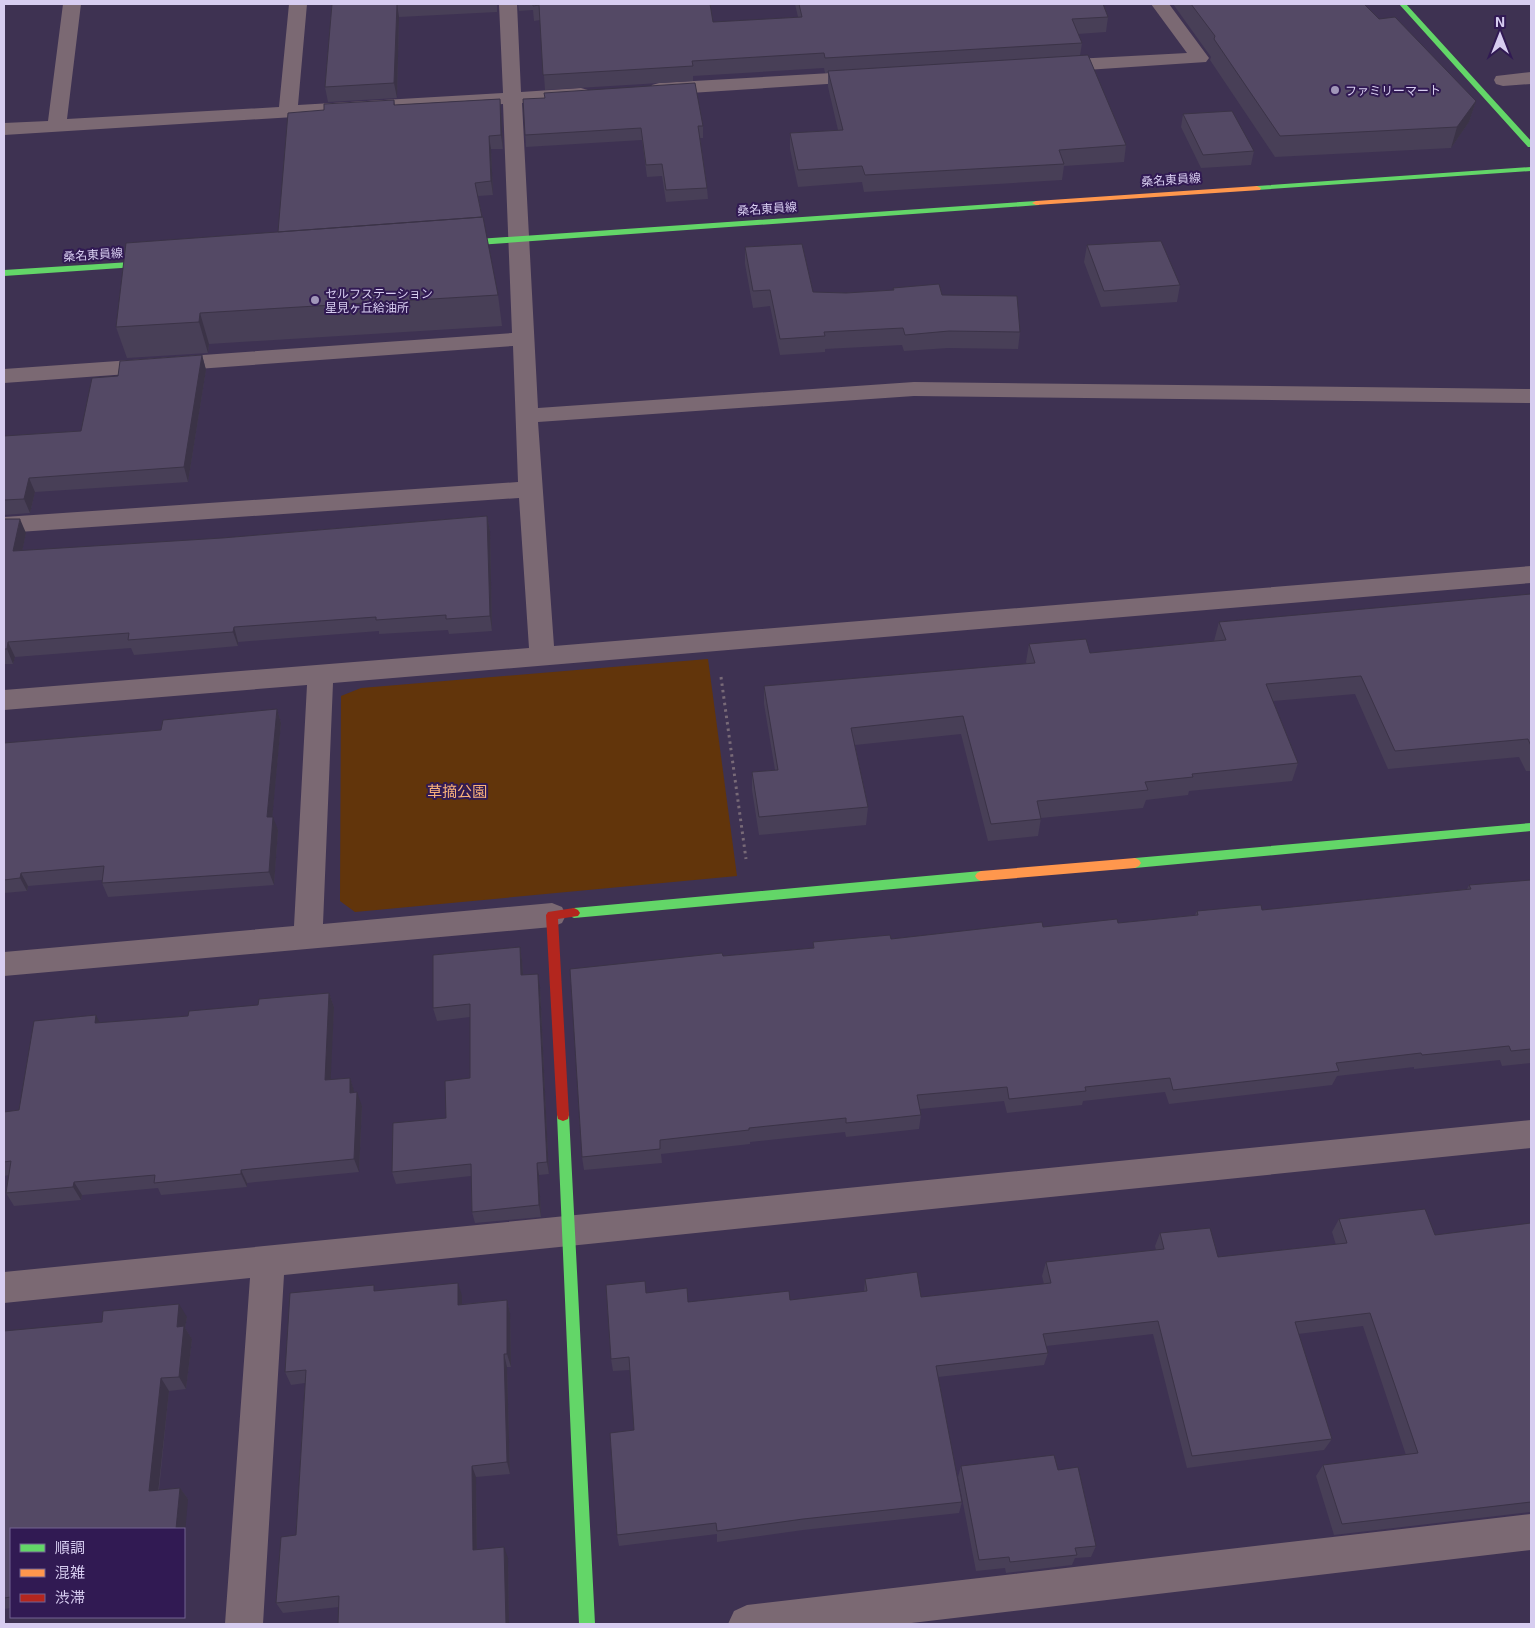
<svg xmlns="http://www.w3.org/2000/svg" width="1535" height="1628" font-family="'Exo 2','Noto Sans JP',sans-serif">
	<style>
		.green { fill: #62350b }
		.lines { fill: none; stroke-linecap: round; stroke-linejoin: round }
		.path { stroke: #786a77; stroke-width: 3; stroke-dasharray: 2.5 4; stroke-linecap: butt }
		.street { fill: #7b6973; fill-rule: evenodd }
		.fast { fill: #63d668; fill-rule: evenodd }
		.slow { fill: #ff974d; fill-rule: evenodd }
		.jam { fill: #b3261e; fill-rule: evenodd }
		.wall { fill: #483f57 }
		.shaded-wall { fill: #3b3347 }
		.building { fill: #544965; stroke: #3b3347 }
		.poi-dot { fill: #a197b9; stroke: #311a53; stroke-width: 2 }
		.labels { text-anchor: middle; dominant-baseline: central; stroke-width: 4; stroke-linejoin: round; paint-order: stroke }
		.far-poi-label { font-size: 12px; fill: #d7cdf0; stroke: #311a53; text-anchor: start }
		.far-street-label { font-size: 12px; fill: #d7cdf0; stroke: #311a53 }
		.park-label { font-size: 15px; fill: #fab37c; stroke: #311a53 }
	</style>
	<rect width="100%" height="100%" fill="#3e3252"/>
	<path class="green" d="M708 659 737 876 355 912 340 901 341 696 361 688Z"/>
	<g class="lines">
		<path class="path" d="M721 677 746 859"/>
		<path class="street" d="M63 4H81L67 119 279 107 289 4H307L298 105 503 93 499 4H517L521 92 581 88 588 90 590 94 588 98 581 100 522 103 538 408 914 382 1531 389V403L914 396 538 422 554 646 1531 566V583L333 683 323 924 552 903 562 907 566 915 562 923 552 927 4 976V952L294 926 307 685 4 710V690L529 648 519 498 4 533V517L518 482 513 346 4 383V369L512 333 503 104 4 135V123L48 121Z
			M1151 4H1169L1209 58 1206 62 1056 72 1049 70 1047 66 1049 62 1056 60 1187 53Z
			M866 71 873 73 875 77 873 81 659 95 652 93 650 89 652 85 659 83Z
			M1531 72V84L1503 86 1496 84 1494 80 1496 76Z
			M1531 1120V1148L284 1275 263 1624H225L250 1278 4 1303V1272Z
			M1531 1514V1550L903 1624H728L734 1611 747 1605Z"/>
		<path class="fast" d="M1399 4H1406L1531 141V147H1528Z
			M1531 167V171L1257 190 1253 188 1257 186Z
			M1036 201H1039V205L449 247 445 244 449 241Z
			M162 260 165 261V265L4 276V270Z
			M1531 823V831L1135 868 1131 866 1129 863 1131 860 1135 858Z
			M981 871 985 873 987 876 985 879 981 881 574 918 570 916 568 913 570 910 574 908Z
			M563 1109 568 1111 569 1115 595 1624H579L557 1115 558 1111Z"/>
		<path class="slow" d="M1257 186 1261 188 1260 190 1036 205 1032 203 1036 201Z
			M1135 858 1139 860 1141 863 1139 866 1135 868 981 881 977 879 975 876 977 873 981 871Z"/>
		<path class="jam" d="M574 908 578 910 580 913 578 916 558 919 569 1115 568 1119 563 1121 558 1119 557 1115 546 915 548 912Z"/>
	</g>
	<path class="wall" d="M332 4H497V12L399 17 397 98 328 102 325 87Z
		M518 4H710L713 22 798 17 795 4H1103L1108 17 1106 32 1078 34 1082 43 1080 56 1126 145 1124 162 1064 166 1062 180 864 192 862 182 798 187 790 149V133L838 130 828 87V73H825L824 68 693 76V81L545 90 540 20 534 21 533 10 519 11Z
		M1173 4H1364L1379 19 1476 101 1469 122 1451 148 1275 157 1210 60 1211 57Z
		M500 99 501 113 503 149H491L493 195 478 196 498 295 502 326 209 344 208 353 127 358 116 327 278 232 324 110 394 100 395 105Z
		M523 99 703 126V138H700L707 188 708 199 666 202 662 176 647 177 642 140 526 147Z
		M1183 114 1254 151 1251 165 1201 168 1181 127Z
		M1087 245 1180 285 1177 302 1101 307 1084 262Z
		M745 247 813 292 846 293 893 290V288L942 295 1020 332 1018 349 948 348 904 351 902 345 825 349V352L780 355 770 306 753 308 745 264Z
		M202 355 206 370 188 482 35 492 30 513 4 515V436L81 431 118 376Z
		M487 516 490 531 492 631 449 634 448 630 379 634V631L238 642V646L134 655 131 648 15 657 13 664H4V519L26 533 22 551 222 538Z
		M1531 594V771H1526L1519 757 1388 769 1355 694 1273 701 1298 763 1292 781 1189 791 1188 795 1146 800 1143 808 1041 818 1038 836 988 841 961 734 855 745 868 807 866 825 759 835 752 790V772L775 770 764 704V686L1027 664 1026 662 1029 644 1090 653 1214 641 1219 622Z
		M277 709 281 723 272 817 278 830 274 885 108 897 102 883V880L28 886 27 891 4 893V743L161 730Z
		M1531 880V1063L1502 1066 1500 1060 1414 1069V1067L1337 1076 1332 1085 1169 1104 1165 1092 1083 1101 1082 1105 1007 1113 1004 1101 920 1109 921 1115 919 1129 846 1137 845 1132 750 1142V1144L661 1154 662 1163 584 1170 582 1157 723 956 813 948V942L891 939 1043 927 1118 923 1195 915 1197 911 1262 910 1467 889 1469 885Z
		M520 947 522 960 523 975 540 987 549 1174 539 1175 541 1217 475 1223 472 1212 471 1176 396 1184 392 1172 446 1118 470 1078V1017L437 1021 433 1008Z
		M329 993 334 1007 330 1080 350 1078 354 1092 362 1106 359 1172 247 1183V1187L161 1195 158 1188 82 1195 81 1200 14 1206 6 1193 9 1175 4 1176V1112L19 1110 100 1023 188 1016 258 1005Z
		M1339 1219 1435 1235 1531 1223V1513V1512L1334 1535 1316 1476 1323 1465 1406 1455 1363 1326 1298 1334 1332 1439 1324 1450 1187 1468 1153 1334 1046 1346 1048 1353 1044 1365 938 1377 962 1502 959 1513 803 1530 717 1542V1534L619 1546 617 1535 634 1430 630 1370 613 1371 611 1359 647 1293 688 1302 790 1300 864 1292 865 1279 921 1297 1044 1284 1042 1276 1046 1262 1156 1250 1155 1246 1160 1233 1218 1257 1336 1245 1332 1232Z
		M376 1291 462 1296V1304L507 1300 510 1313 511 1367H507L510 1474 476 1477 477 1550 508 1558 509 1624H338L339 1607 283 1613 276 1603 296 1535 305 1383 291 1385 285 1372Z
		M187 1317 185 1328 192 1339 186 1389 169 1391 159 1490 180 1488 188 1499 11 1529V1608L4 1609V1331Z
		M961 1466 1058 1470 1096 1546 1091 1557 1075 1558 1072 1565 1006 1573 1005 1568 976 1571 958 1477Z"/>
	<path class="shaded-wall" d="M397 4 399 17 397 98 394 83Z
		M500 99 501 113 503 149 501 135Z
		M1476 101 1469 122 1451 148 1457 127Z
		M489 136 491 149 493 195 491 181Z
		M200 313 209 344 208 353 199 322Z
		M202 355 206 370 188 482 184 467Z
		M29 478 35 492 30 513 24 499Z
		M487 516 490 531 492 631 490 616Z
		M20 519 26 533 19 566 13 551Z
		M234 627 238 642V646L233 632Z
		M8 642 15 657 13 664 7 649Z
		M277 709 281 723 271 831 267 817Z
		M273 817 278 830 274 885 269 872Z
		M21 873 28 886 27 891 20 878Z
		M520 947 522 960 524 988 521 975Z
		M538 974 540 987 549 1174 547 1162Z
		M329 993 334 1007 330 1094 325 1080Z
		M96 1015 103 1029 95 1023Z
		M350 1078 354 1091V1106L350 1093Z
		M357 1092 362 1106 359 1172 354 1159Z
		M537 1163 539 1175 541 1217 539 1205Z
		M241 1170 247 1183V1187L241 1174Z
		M74 1182 82 1195 81 1200 73 1187Z
		M458 1283 462 1296V1318L458 1305Z
		M507 1300 510 1313 511 1367 507 1354Z
		M179 1304 187 1317 185 1328 192 1339 186 1389 179 1377 177 1327Z
		M504 1354 507 1367 510 1474 507 1462Z
		M161 1378 169 1391 157 1502 149 1491Z
		M472 1466 476 1477 477 1561 473 1550Z
		M180 1488 188 1499 184 1546V1529H176Z
		M504 1547 508 1558 509 1624H506Z"/>
	<path class="building" d="M332 4H397L394 83 325 87Z
		M533 4H710L713 22 802 17 799 4H1103L1108 17 1072 19 1082 43 825 58 824 53 692 61 693 66 543 75 539 5 533 6Z
		M1191 4H1364L1379 19 1395 17 1476 101 1457 127 1280 136 1214 39 1215 36Z
		M1088 55 1126 145 1059 150 1064 164 865 175 862 166 798 170 790 133 843 130 828 71Z
		M695 83 703 126H698L707 188 666 190 662 164 646 165 641 128 525 135 523 99 545 98 544 93Z
		M500 99 501 135 489 136 491 181 475 183 482 217 278 232 288 113 324 110V104L394 100V105Z
		M1232 111 1254 151 1203 155 1183 114Z
		M483 217 498 295 200 313 199 322 116 327 126 243Z
		M1161 241 1180 285 1104 291 1087 245Z
		M802 244 813 292 846 293 894 290 893 288 939 284 942 295 1017 296 1020 332 949 331 905 335 903 328 824 332 825 336 780 339 770 290 753 291 745 247Z
		M202 355 184 467 29 478 24 499 4 500V436L81 431 92 378 118 376 120 361Z
		M487 516 490 616 446 619V615L376 620V617L234 627 233 632 128 640 129 633 8 642 7 649H4V519H20L13 551 222 538Z
		M1531 594V746L1528 739 1395 751 1361 676 1266 684 1298 763 1192 774 1193 777 1145 782 1148 790 1037 801 1041 819 991 824 963 716 851 728 868 807 759 817 752 772 778 770 764 686 1035 663 1029 644 1086 639 1090 653 1226 640 1219 622Z
		M277 709 267 817H273L269 872 102 883 104 866 21 873 20 878 4 880V743L161 730 163 720Z
		M1531 880V1049L1511 1051 1509 1046 1422 1055 1421 1053 1336 1063 1339 1071 1173 1090 1170 1078 1085 1087 1086 1091 1009 1099 1007 1087 917 1095 921 1115 846 1123V1118L749 1128V1130L660 1140V1149L582 1157 570 969 722 953 723 956 814 948 813 942 890 935 891 939 1042 922 1043 927 1117 919 1118 923 1198 915 1197 911 1261 905 1262 910 1471 889 1469 885Z
		M520 947 521 975 538 974 547 1162 537 1163 539 1205 472 1212 471 1164 392 1172 393 1123 446 1118 445 1081 470 1078V1004L433 1008V955Z
		M329 993 325 1080 350 1078V1093L357 1092 354 1159 241 1170V1174L154 1183 155 1175 74 1182 73 1187 6 1193 11 1161 4 1162V1112L19 1110 34 1021 96 1015 95 1023 188 1016 189 1011 258 1005 259 999Z
		M1425 1209 1435 1235 1531 1223V1502L1342 1524 1323 1465 1418 1453 1370 1313 1295 1322 1332 1439 1192 1456 1158 1321 1043 1334 1048 1353 936 1366 962 1502 803 1519 717 1531 716 1523 617 1535 610 1433 634 1430 629 1357 611 1359 606 1285 645 1281 646 1293 687 1288 688 1302 789 1291 790 1300 867 1291 865 1279 917 1272 921 1297 1051 1283 1046 1262 1164 1249 1160 1233 1210 1228 1218 1257 1347 1243 1339 1219Z
		M458 1283V1305L507 1300V1354H504L507 1462 472 1466 473 1550 504 1547 506 1624H338L339 1596 276 1603 281 1537 296 1535 306 1370 285 1372 290 1293 374 1285V1291Z
		M179 1304 177 1327 184 1326 179 1377 161 1378 149 1491 180 1488 176 1529H11V1597L4 1598V1331L102 1322 103 1311Z
		M1054 1455 1058 1470 1078 1467 1096 1546 1075 1548 1077 1555 1010 1562 1009 1557 979 1560 961 1466Z"/>
	<g class="poi-dot">
		<circle cx="1335" cy="90" r="5"/>
		<circle cx="315" cy="300" r="5"/>
	</g>
	<g class="labels">
		<g class="far-poi-label">
			<text x="1345" y="90">ファミリーマート</text>
			<text x="325" y="293">セルフステーション<tspan x="325" dy="14">星見ヶ丘給油所</tspan></text>
		</g>
		<g class="far-street-label">
			<text transform="translate(1171 179) rotate(-4)">桑名東員線</text>
			<text transform="translate(767 208) rotate(-4)">桑名東員線</text>
			<text transform="translate(93 254) rotate(-4)">桑名東員線</text>
		</g>
		<g class="park-label">
			<text x="457" y="791">草摘公園</text>
		</g>
	</g>
	<rect width="1535" height="1628" fill="none" stroke="#d7cdf0" stroke-width="10"/>
	<rect x="10" y="1528" width="175" height="90" fill="#311a53" stroke="#736292"/>
	<rect x="20" y="1544" width="25" height="8" fill="#63d668" stroke="#736292"/>
	<text x="55" y="1553" font-size="15" fill="#d7cdf0">順調</text>
	<rect x="20" y="1569" width="25" height="8" fill="#ff974d" stroke="#736292"/>
	<text x="55" y="1578" font-size="15" fill="#d7cdf0">混雑</text>
	<rect x="20" y="1594" width="25" height="8" fill="#b3261e" stroke="#736292"/>
	<text x="55" y="1603" font-size="15" fill="#d7cdf0">渋滞</text>
	<g transform="translate(1500 35)" stroke="#311a53" stroke-width="4" paint-order="stroke">
	<path d="M0-4L9 19L0 12L-9 19Z" fill="#d7cdf0"/>
	<text y="-8" font-size="14" font-weight="bold" text-anchor="middle" fill="#d7cdf0">N</text>
	</g>
</svg>
